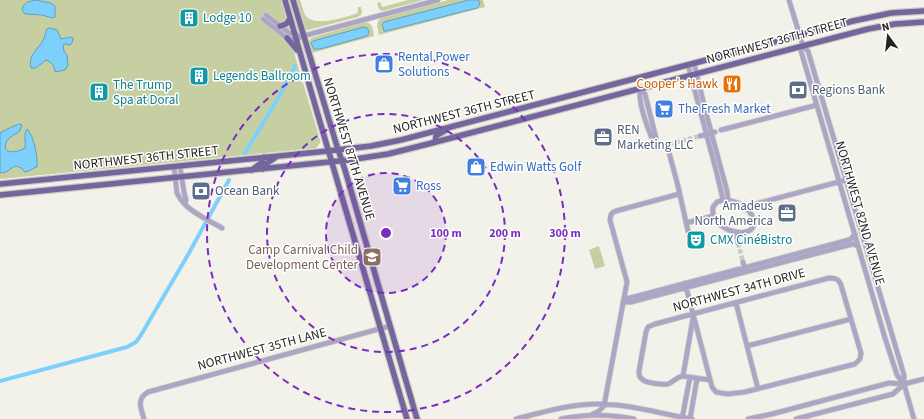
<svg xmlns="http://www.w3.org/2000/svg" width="924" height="419" font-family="'Source Sans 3',sans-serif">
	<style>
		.green { fill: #c6cfa1 }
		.water { fill: #7ed0fc; stroke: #649dbb }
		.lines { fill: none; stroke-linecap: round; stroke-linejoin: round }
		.canal { stroke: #7ed0fc; stroke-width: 4 }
		.minor-tunnel { stroke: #cac9c2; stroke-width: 4.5; stroke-dasharray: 4.5 2; stroke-linecap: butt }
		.minor-casing { stroke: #cecdc6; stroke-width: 6 }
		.major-casing { stroke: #cecdc6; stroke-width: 8 }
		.minor { stroke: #ada5c5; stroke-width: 4.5 }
		.major { stroke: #74659d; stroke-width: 5.5 }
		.ring { fill: none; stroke: #7b2cbf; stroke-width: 2; stroke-dasharray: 7 5 }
		.labels { text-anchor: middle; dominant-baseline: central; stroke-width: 3; stroke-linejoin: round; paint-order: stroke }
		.culture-label { font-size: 13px; fill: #0d838f; stroke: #fff; text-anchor: start }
		.street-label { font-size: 13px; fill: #262522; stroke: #fff }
		.shop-label { font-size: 13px; fill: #366cbe; stroke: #fff; text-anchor: start }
		.food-label { font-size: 13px; fill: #c56008; stroke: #fff; text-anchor: end }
		.service-label { font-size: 13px; fill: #4e5e75; stroke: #fff; text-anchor: start }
		.education-label { font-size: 13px; fill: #785e54; stroke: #fff; text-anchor: end }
		.centre { fill: #7b2cbf; stroke: #fff; stroke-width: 2 }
		.ring-label { font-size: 12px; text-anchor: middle; font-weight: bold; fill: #7b2cbf; stroke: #fff; stroke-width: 3; stroke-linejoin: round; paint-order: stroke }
	</style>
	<rect width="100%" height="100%" fill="#f3f2ea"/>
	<path class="green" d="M0 0H281L290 32 291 36 289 44 293 49 320 140V143L316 148 0 179Z
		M296 0H300C302 4 303 11 305 15 315 28 343 17 356 14L358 11V7H361L362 12 361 15 358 17 308 30 305 29 304 28Z
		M408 0H424L382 11 379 9 377 3 380 2 382 7Z
		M448 0H469L384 22V31H386L477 8 478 0H483L485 7 379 35C378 29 375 22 381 18Z
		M365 22C373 23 373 30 374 36L312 53 309 41 311 38Z
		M599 246 605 266 595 269 589 250Z"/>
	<path class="water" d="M35 0 51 3 55 6V17L52 18 42 15 25 14 22 10 23 6 28 2Z
		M469 0H478L480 2 479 6 477 8 386 31H384L382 24 384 22Z
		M364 27 367 28C369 31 370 33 367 36L320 49H314L311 43 313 41Z
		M50 28 57 30 61 39 71 37 73 38 72 43 70 45 65 44 63 45 64 51 67 55 68 65 65 70 55 72C54 65 52 63 46 60L36 68H31C28 56 36 51 42 42 45 38 45 33 47 29Z
		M19 124 22 125 20 131C16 134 10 136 7 141 0 155 17 153 25 148 26 141 23 135 27 129 34 136 38 157 37 167 33 168 30 171 25 172L21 168 16 166C10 168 8 173 0 173V134L1 132 14 126Z"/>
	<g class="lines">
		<path class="canal" d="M245 153 280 95 295 66
			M0 381 127 347 136 342 141 335 189 253 229 180"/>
		<path class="minor-tunnel" d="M669 144 700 136
			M738 243 743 262"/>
		<defs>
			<path id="minor" d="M789 0 803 46 801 51 885 338 897 375 904 384
				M266 15 289 33 298 35
				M263 19 287 38 296 40 303 36 438 0
				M803 46 808 51 820 92 904 375V384L914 419
				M694 63 705 109 727 191 728 200
				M688 65 717 174 723 200
				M640 89 645 94 656 138V148
				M640 89C638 105 649 131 655 146
				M721 130 817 105
				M700 136 715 132
				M667 145 678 186 688 231
				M656 148 669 144
				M180 166 184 192 186 200 185 204
				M174 167 177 193C179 196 179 198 182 201 190 212 210 221 222 228
				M723 200C733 200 741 203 748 210 751 213 753 217 754 221 756 242 709 232 713 207L717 202Z
				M747 210 752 205 759 203 846 180
				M686 223 713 216
				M736 232 738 243
				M743 262 745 270
				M685 283 712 387 716 392 721 393 728 394 745 392 855 364 860 359 861 353 841 285C839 279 835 278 829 278L655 324 648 327 646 332 639 371C639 375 639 377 643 380 647 383 663 385 668 384 673 382 676 378 682 376L710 380
				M624 298H630L845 241 851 239 855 234
				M623 302H631L849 245 853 244 858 246
				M736 303 758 389
				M747 346 851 319
				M683 376 693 318
				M591 415 599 411 604 406 627 282 610 220C610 215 612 212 616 211L679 194
				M144 419C141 408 136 399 148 392L390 326
				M516 419C543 412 570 404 598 404 629 404 661 414 692 419
				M561 419C585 414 609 414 634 419
				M682 419 690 377
				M690 419 697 379
				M748 419 772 414 889 383 904 384 924 379
				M796 419 893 394 904 384"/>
			<path id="major" d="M285 0 313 98 407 419
				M293 0 336 143 345 170 371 260 417 419
				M280 26 286 24 290 19
				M287 38 297 50
				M435 142 436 136 446 130
				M263 169 266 164 276 157
				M252 170 261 163 264 157
				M0 184 328 151 371 146 401 140 733 53 853 21 891 13 924 11
				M0 195 349 160 388 154 428 144 868 29 895 24 924 22"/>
		</defs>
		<use href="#minor" class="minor-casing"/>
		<use href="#major" class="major-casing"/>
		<use href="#minor" class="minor"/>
		<use href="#major" class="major"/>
	</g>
	<circle cx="386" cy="233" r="60" fill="#7b2cbf" fill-opacity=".12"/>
	<g class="ring">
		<circle cx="386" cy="233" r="60"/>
		<circle cx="386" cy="233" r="119"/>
		<circle cx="386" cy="233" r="179"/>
	</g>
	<defs>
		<symbol id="building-square" viewBox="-11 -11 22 22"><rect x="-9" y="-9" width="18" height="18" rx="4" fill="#0f9aa8" stroke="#fff"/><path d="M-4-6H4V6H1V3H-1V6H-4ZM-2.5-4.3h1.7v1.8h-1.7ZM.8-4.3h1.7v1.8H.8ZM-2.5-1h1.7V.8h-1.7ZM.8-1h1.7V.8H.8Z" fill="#fff"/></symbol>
		<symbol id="shop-square" viewBox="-11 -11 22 22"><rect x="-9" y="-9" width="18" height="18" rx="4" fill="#3f7fe0" stroke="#fff"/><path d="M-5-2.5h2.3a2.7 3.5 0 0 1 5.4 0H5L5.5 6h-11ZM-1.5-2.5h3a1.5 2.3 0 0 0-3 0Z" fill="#fff"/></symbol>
		<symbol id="restaurant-square" viewBox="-11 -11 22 22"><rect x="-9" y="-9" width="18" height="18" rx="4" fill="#e8710a" stroke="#fff"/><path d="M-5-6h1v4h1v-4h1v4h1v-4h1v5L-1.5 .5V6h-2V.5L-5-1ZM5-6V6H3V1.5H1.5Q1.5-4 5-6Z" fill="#fff"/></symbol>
		<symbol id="bank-square" viewBox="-11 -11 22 22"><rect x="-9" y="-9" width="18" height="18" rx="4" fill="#5c6f8a" stroke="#fff"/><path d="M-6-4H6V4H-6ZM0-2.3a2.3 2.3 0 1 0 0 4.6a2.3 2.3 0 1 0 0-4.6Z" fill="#fff"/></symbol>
		<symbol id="supermarket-square" viewBox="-11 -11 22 22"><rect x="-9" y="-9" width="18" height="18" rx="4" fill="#3f7fe0" stroke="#fff"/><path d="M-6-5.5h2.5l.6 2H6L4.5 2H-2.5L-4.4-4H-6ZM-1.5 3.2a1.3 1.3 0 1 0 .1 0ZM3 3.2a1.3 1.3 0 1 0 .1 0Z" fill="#fff"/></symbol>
		<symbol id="office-square" viewBox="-11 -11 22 22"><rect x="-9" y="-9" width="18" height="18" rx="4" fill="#5c6f8a" stroke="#fff"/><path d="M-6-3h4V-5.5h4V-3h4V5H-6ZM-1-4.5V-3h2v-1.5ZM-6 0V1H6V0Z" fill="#fff"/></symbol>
		<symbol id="theatre-square" viewBox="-11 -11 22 22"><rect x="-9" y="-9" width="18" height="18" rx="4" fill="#0f9aa8" stroke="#fff"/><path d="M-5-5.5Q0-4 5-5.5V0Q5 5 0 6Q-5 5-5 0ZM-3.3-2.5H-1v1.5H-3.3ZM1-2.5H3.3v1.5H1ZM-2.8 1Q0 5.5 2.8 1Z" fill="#fff"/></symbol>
		<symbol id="school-square" viewBox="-11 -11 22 22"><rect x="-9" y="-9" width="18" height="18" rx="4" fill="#8d6e63" stroke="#fff"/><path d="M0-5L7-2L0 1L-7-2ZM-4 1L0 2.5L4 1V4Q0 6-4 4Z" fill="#fff"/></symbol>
	</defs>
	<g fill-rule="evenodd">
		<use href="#building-square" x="178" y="7" width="22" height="22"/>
		<use href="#shop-square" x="373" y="53" width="22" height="22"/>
		<use href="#building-square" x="188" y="65" width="22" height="22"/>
		<use href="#restaurant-square" x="721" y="73" width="22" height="22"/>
		<use href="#bank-square" x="787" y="79" width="22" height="22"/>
		<use href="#building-square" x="88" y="81" width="22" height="22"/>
		<use href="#supermarket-square" x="653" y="98" width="22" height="22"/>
		<use href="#office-square" x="592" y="126" width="22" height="22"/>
		<use href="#shop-square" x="465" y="156" width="22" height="22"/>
		<use href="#supermarket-square" x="391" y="175" width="22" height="22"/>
		<use href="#bank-square" x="190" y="180" width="22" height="22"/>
		<use href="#office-square" x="776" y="202" width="22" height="22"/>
		<use href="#theatre-square" x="685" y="229" width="22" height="22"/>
		<use href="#school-square" x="361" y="246" width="22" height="22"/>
	</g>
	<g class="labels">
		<g class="culture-label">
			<text x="203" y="18">Lodge 10</text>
			<text x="213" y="76">Legends Ballroom</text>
			<text x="113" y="85">The Trump<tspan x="113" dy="15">Spa at Doral</tspan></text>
			<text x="710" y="240">CMX CinéBistro</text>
		</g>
		<g class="street-label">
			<text transform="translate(777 41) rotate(-15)">NORTHWEST 36TH STREET</text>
			<text transform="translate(464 112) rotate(-14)">NORTHWEST 36TH STREET</text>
			<text transform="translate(349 149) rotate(73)">NORTHWEST 87TH AVENUE</text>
			<text transform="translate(146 158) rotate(-6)">NORTHWEST 36TH STREET</text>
			<text transform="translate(860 213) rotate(74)">NORTHWEST 82ND AVENUE</text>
			<text transform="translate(739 290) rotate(-15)">NORTHWEST 34TH DRIVE</text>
			<text transform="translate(262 349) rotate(-15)">NORTHWEST 35TH LANE</text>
		</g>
		<g class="shop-label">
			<text x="398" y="57">Rental Power<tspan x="398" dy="15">Solutions</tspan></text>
			<text x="678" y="109">The Fresh Market</text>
			<text x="490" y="167">Edwin Watts Golf</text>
			<text x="416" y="186">Ross</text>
		</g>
		<g class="food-label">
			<text x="718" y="84">Cooper's Hawk</text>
		</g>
		<g class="service-label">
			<text x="812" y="90">Regions Bank</text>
			<text x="617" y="130">REN<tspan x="617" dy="15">Marketing LLC</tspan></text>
			<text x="215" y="191">Ocean Bank</text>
			<text x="773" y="206" text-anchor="end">Amadeus<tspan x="773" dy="15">North America</tspan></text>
		</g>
		<g class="education-label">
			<text x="358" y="250">Camp Carnival Child<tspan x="358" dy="15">Development Center</tspan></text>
		</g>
	</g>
	<circle cx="386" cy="233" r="6" class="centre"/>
	<g class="ring-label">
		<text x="446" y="237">100 m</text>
		<text x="505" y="237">200 m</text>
		<text x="565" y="237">300 m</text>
	</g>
	<g transform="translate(888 36) rotate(345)" stroke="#ffffff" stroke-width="3" paint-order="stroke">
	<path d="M0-3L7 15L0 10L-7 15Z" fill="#262522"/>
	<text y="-6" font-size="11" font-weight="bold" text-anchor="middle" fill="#262522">N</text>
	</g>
</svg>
